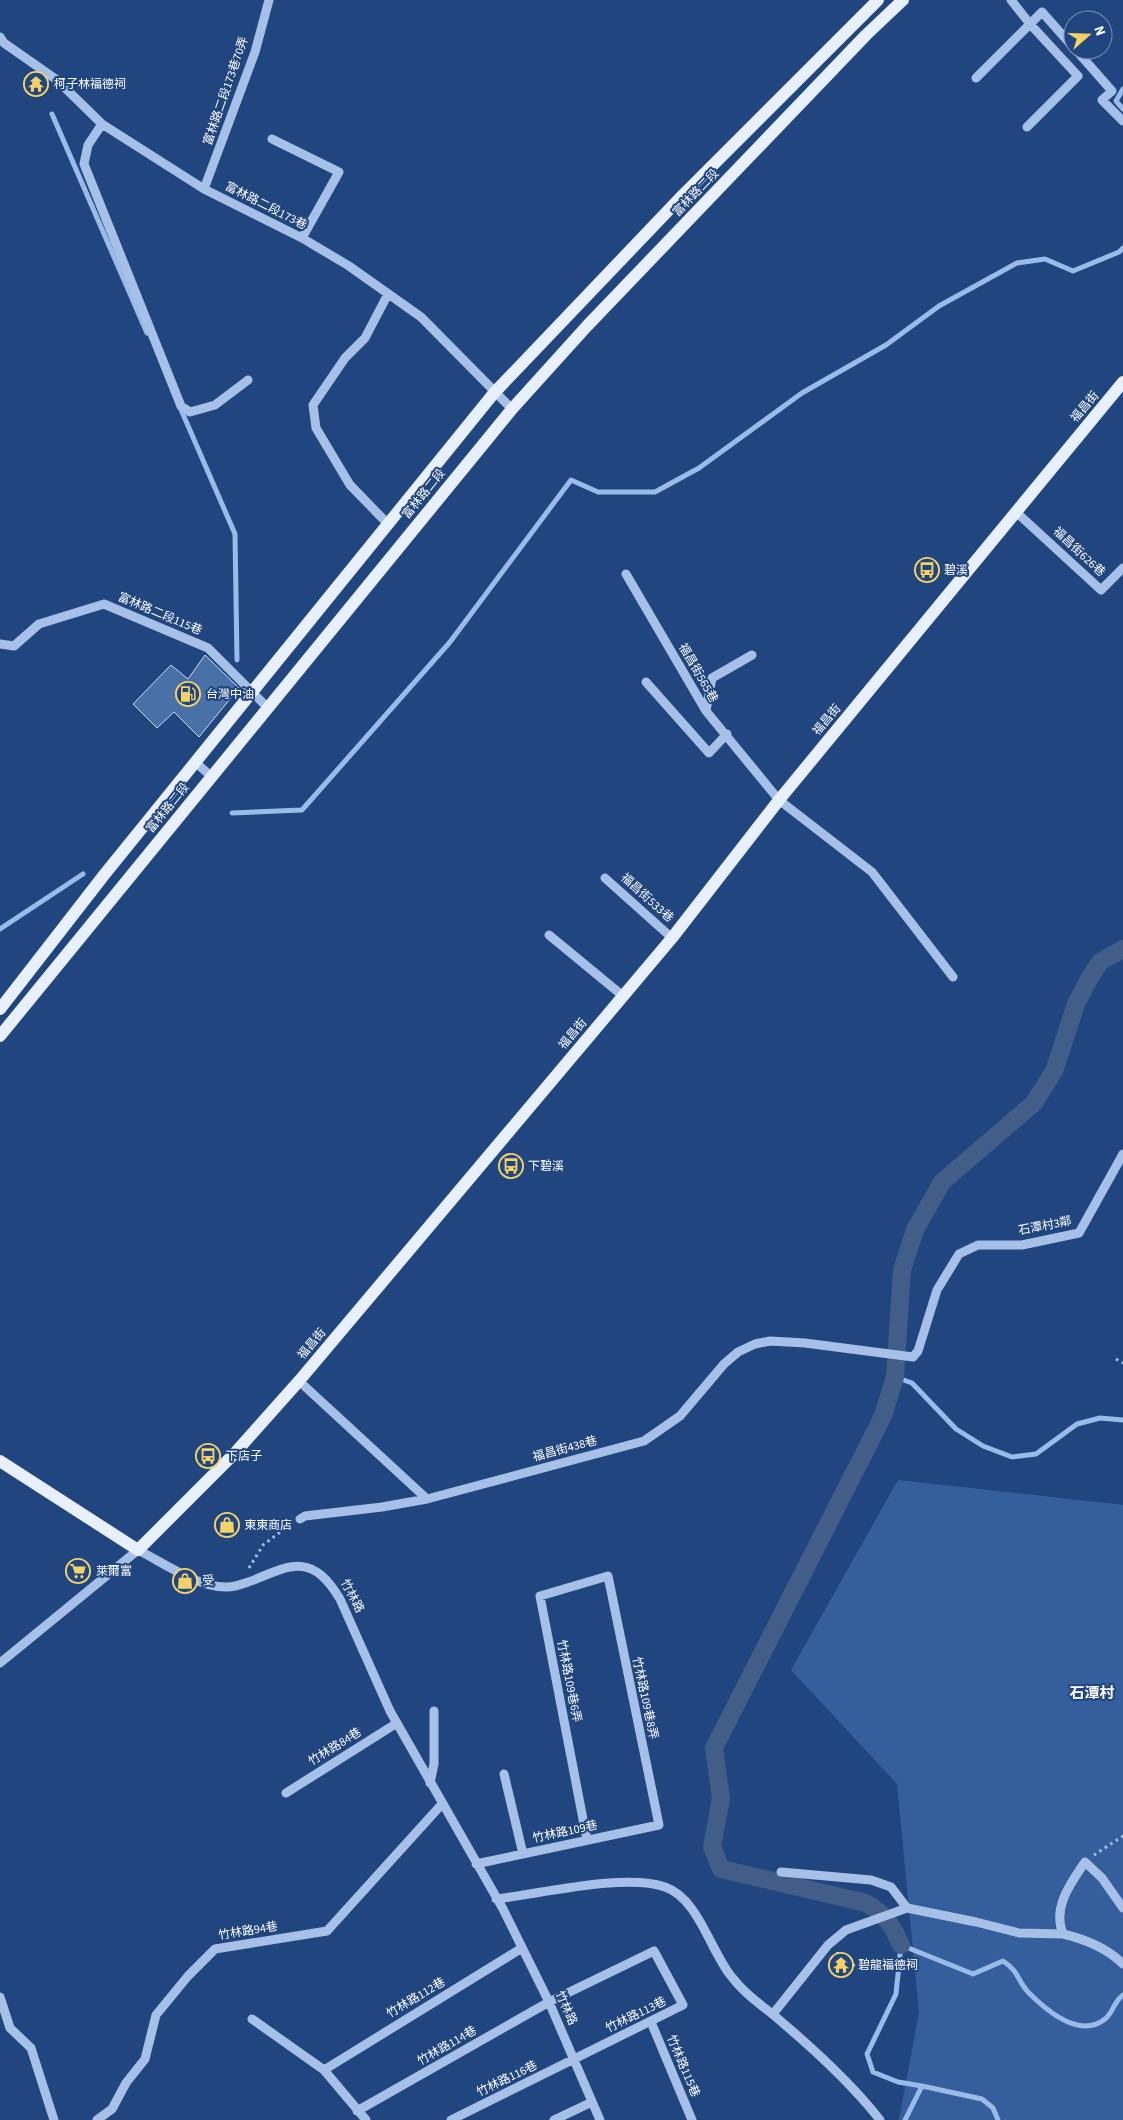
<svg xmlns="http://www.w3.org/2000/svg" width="1123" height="2120" font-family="'Source Sans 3','Noto Sans TC',sans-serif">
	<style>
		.green { fill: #355e9d }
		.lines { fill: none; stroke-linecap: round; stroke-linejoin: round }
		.stream { stroke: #9abae8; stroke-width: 5 }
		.canal { stroke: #425d87; stroke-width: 18 }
		.building { fill: #4a70a8; stroke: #cadbf5 }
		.path { stroke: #a6c0e7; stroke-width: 3; stroke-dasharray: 2.5 4; stroke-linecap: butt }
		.minor { stroke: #a6c0e7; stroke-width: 9 }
		.major { stroke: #e8effd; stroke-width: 12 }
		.labels { text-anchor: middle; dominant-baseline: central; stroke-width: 4; stroke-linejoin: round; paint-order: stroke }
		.poi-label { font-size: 12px; fill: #fff; stroke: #21467f; text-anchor: start }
		.street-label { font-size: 12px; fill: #fff; stroke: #21467f }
		.quarter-label { font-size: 15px; font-weight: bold; fill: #fff; stroke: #21467f }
	</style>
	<rect width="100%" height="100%" fill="#21467f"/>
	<path class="green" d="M898 1480 1123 1505V2120H899L919 2012 897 1784 791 1670Z"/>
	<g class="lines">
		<path class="stream" d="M1123 89 1116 101 1123 109
			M52 114 147 333
			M179 405 235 534 237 660
			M232 813 302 810 450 642 571 480 598 492H655L699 468 802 393 886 345 939 306 1017 263 1045 259 1073 271 1119 252 1123 248
			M0 929 83 874
			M895 1377 912 1383 956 1429 983 1446 1012 1457 1036 1454 1077 1424 1100 1418 1123 1420
			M922 2086 982 2099 993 2108 998 2120
			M905 2120 922 2086 898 2082 873 2072 867 2054 896 1994 901 1945 973 1974 1003 1961C1020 1972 1017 1981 1029 1993 1047 2011 1080 2039 1105 2019 1113 2013 1114 2001 1123 1995"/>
		<path class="canal" d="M901 1945C893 1926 884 1913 866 1903L721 1869 712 1847 721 1798 714 1748 883 1416 895 1377 902 1270 915 1230 942 1182 1034 1103 1054 1071 1076 1004 1089 979 1100 962 1123 949"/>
	</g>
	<path class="building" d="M31 72 45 80 42 95 26 92Z
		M205 655 239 688 199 737 174 712 157 728 133 704 171 665 188 679Z
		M837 1952 855 1965 845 1977 828 1965Z"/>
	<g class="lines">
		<path class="path" d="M1116 1359 1123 1363
			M249 1568 263 1545 291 1524
			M1094 1855 1123 1836"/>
		<path class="minor" d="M1011 0 1030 24 1042 12 1073 47
			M0 37 4 43 57 80 102 124 204 189 302 238 349 266 421 317 512 409
			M1076 50 1112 91 1102 100 1123 121
			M976 78 1030 24 1078 76 1027 127
			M102 124 88 145 84 164 181 406 190 412 215 405 248 380
			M272 139 339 172 302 238
			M204 189 255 52 269 0
			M388 294 365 338 345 358 313 405 316 428 350 485 388 524
			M1016 512 1101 590 1123 568
			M626 574 706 711 779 800 872 872 953 977
			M0 644 14 646 39 624 104 604 208 648 267 707
			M646 682 709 753 727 734
			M706 711 712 678 752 655
			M195 762 212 777
			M605 878 672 938
			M549 935 623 996
			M299 1381 427 1499 644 1441 680 1416 724 1364 738 1352 755 1344 770 1341 805 1343 913 1357 918 1351 937 1290 959 1254 978 1245H1022L1079 1233 1123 1154
			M300 1519 305 1516 382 1507 427 1499
			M0 1663 138 1550C162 1562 197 1587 225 1587 235 1588 244 1583 254 1580 295 1562 314 1556 340 1599L390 1711 503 1909 549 2002 600 2120
			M504 1774 523 1854
			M430 1783 434 1764V1711
			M286 1793 397 1723
			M476 1864 659 1825 608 1576 540 1596 587 1840
			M781 1872 871 1880 891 1887 907 1908
			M496 1899C540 1894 625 1873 665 1887 698 1898 710 1950 731 1976 746 1996 765 2007 784 2024 818 2053 852 2084 880 2120
			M1063 1934C1084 1939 1107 1948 1123 1964
			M0 1997 10 2028 31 2048 54 2120
			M773 2014 828 1945 846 1930 907 1908 976 1922 1019 1933 1063 1934C1052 1907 1071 1883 1085 1862L1102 1878 1123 1908
			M252 2019 324 2070 366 2120
			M651 2022 692 2120
			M324 2070 522 1948
			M357 2111 549 2002 654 1951 683 2005 451 2120
			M97 2120 112 2109 126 2083 145 2059 156 2015 188 1976 215 1949 327 1931 442 1804
			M554 2120 592 2102"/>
		<path class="major" d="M0 1009 104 875 494 393 683 195 878 0
			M0 1036 512 409 587 326 866 35 903 0
			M0 1461 138 1550 234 1454 299 1381 672 938 779 800 1123 382"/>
	</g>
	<defs>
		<symbol id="temple-ring" viewBox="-11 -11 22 22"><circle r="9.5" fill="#21467f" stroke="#f4d268" stroke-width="1.5"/><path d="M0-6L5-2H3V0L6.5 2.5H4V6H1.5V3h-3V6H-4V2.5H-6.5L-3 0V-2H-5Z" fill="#f4d268"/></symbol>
		<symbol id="bus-ring" viewBox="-11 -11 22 22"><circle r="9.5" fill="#21467f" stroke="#f4d268" stroke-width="1.5"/><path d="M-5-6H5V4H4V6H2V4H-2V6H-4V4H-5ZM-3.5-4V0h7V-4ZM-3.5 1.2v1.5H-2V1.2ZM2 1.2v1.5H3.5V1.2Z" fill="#f4d268"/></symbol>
		<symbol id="fuel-ring" viewBox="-11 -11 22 22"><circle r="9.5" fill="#21467f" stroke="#f4d268" stroke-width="1.5"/><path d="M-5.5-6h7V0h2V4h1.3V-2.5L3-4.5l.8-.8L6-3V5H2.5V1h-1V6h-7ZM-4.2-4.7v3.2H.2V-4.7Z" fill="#f4d268"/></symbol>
		<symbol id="shop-ring" viewBox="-11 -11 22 22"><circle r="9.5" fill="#21467f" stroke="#f4d268" stroke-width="1.5"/><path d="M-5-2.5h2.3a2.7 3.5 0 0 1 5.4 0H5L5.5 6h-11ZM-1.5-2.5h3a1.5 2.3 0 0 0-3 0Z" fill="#f4d268"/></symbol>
		<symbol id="supermarket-ring" viewBox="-11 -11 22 22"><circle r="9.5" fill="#21467f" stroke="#f4d268" stroke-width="1.5"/><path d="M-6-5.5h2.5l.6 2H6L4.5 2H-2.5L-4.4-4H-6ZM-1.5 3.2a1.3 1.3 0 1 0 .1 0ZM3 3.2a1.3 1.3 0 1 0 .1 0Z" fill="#f4d268"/></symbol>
	</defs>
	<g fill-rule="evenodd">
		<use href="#temple-ring" x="22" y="70" width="28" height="28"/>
		<use href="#bus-ring" x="913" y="556" width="28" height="28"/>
		<use href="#fuel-ring" x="174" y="680" width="28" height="28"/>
		<use href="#bus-ring" x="497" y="1152" width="28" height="28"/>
		<use href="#bus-ring" x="194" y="1442" width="28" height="28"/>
		<use href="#shop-ring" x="213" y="1511" width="28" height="28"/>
		<use href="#supermarket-ring" x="64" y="1557" width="28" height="28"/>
		<use href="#shop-ring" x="171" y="1567" width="28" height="28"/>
		<use href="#temple-ring" x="827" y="1951" width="28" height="28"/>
	</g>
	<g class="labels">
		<g class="poi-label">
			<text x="54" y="84">柯子林福德祠</text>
			<text x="944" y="570">碧溪</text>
			<text x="206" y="694">台灣中油</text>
			<text x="528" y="1166">下碧溪</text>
			<text x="226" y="1456">下店子</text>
			<text x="244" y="1525">東東商店</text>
			<text x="96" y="1571">萊爾富</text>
			<text x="202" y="1581">受</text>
			<text x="858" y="1965">碧龍福德祠</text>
		</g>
		<g class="street-label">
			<text transform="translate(226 91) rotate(-71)">富林路二段173巷70弄</text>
			<text transform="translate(696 193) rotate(-46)">富林路二段</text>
			<text transform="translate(266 206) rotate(27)">富林路二段173巷</text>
			<text transform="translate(1085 407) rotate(-50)">福昌街</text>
			<text transform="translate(424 494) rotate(-51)">富林路二段</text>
			<text transform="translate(1079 552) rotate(43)">福昌街626巷</text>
			<text transform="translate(160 614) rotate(23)">富林路二段115巷</text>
			<text transform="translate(698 673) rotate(60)">福昌街565巷</text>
			<text transform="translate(827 720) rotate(-50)">福昌街</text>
			<text transform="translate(168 808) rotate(-51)">富林路二段</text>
			<text transform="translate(647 898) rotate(42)">福昌街533巷</text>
			<text transform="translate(573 1034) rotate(-50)">福昌街</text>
			<text transform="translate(1045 1226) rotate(-11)">石潭村3鄰</text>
			<text transform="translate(312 1344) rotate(-50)">福昌街</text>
			<text transform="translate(565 1449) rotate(-15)">福昌街438巷</text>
			<text transform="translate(352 1596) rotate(62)">竹林路</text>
			<text transform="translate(569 1681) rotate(79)">竹林路109巷6弄</text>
			<text transform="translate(645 1698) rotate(78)">竹林路109巷8弄</text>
			<text transform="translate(335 1747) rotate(-32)">竹林路84巷</text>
			<text transform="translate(565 1832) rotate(-12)">竹林路109巷</text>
			<text transform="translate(248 1931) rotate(-9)">竹林路94巷</text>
			<text transform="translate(416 1998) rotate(-31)">竹林路112巷</text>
			<text transform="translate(566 2008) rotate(66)">竹林路</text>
			<text transform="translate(636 2015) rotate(-26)">竹林路113巷</text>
			<text transform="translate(447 2046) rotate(-30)">竹林路114巷</text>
			<text transform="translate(683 2066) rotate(67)">竹林路115巷</text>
			<text transform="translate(507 2079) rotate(-26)">竹林路116巷</text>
		</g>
		<g class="quarter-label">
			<text x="1092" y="1693">石潭村</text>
		</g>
	</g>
	<g transform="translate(1088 35) rotate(70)"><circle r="24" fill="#21467f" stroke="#7a90b2"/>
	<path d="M0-4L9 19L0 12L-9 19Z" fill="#f4d268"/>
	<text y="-8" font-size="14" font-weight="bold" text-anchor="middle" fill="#ffffff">N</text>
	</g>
</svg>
